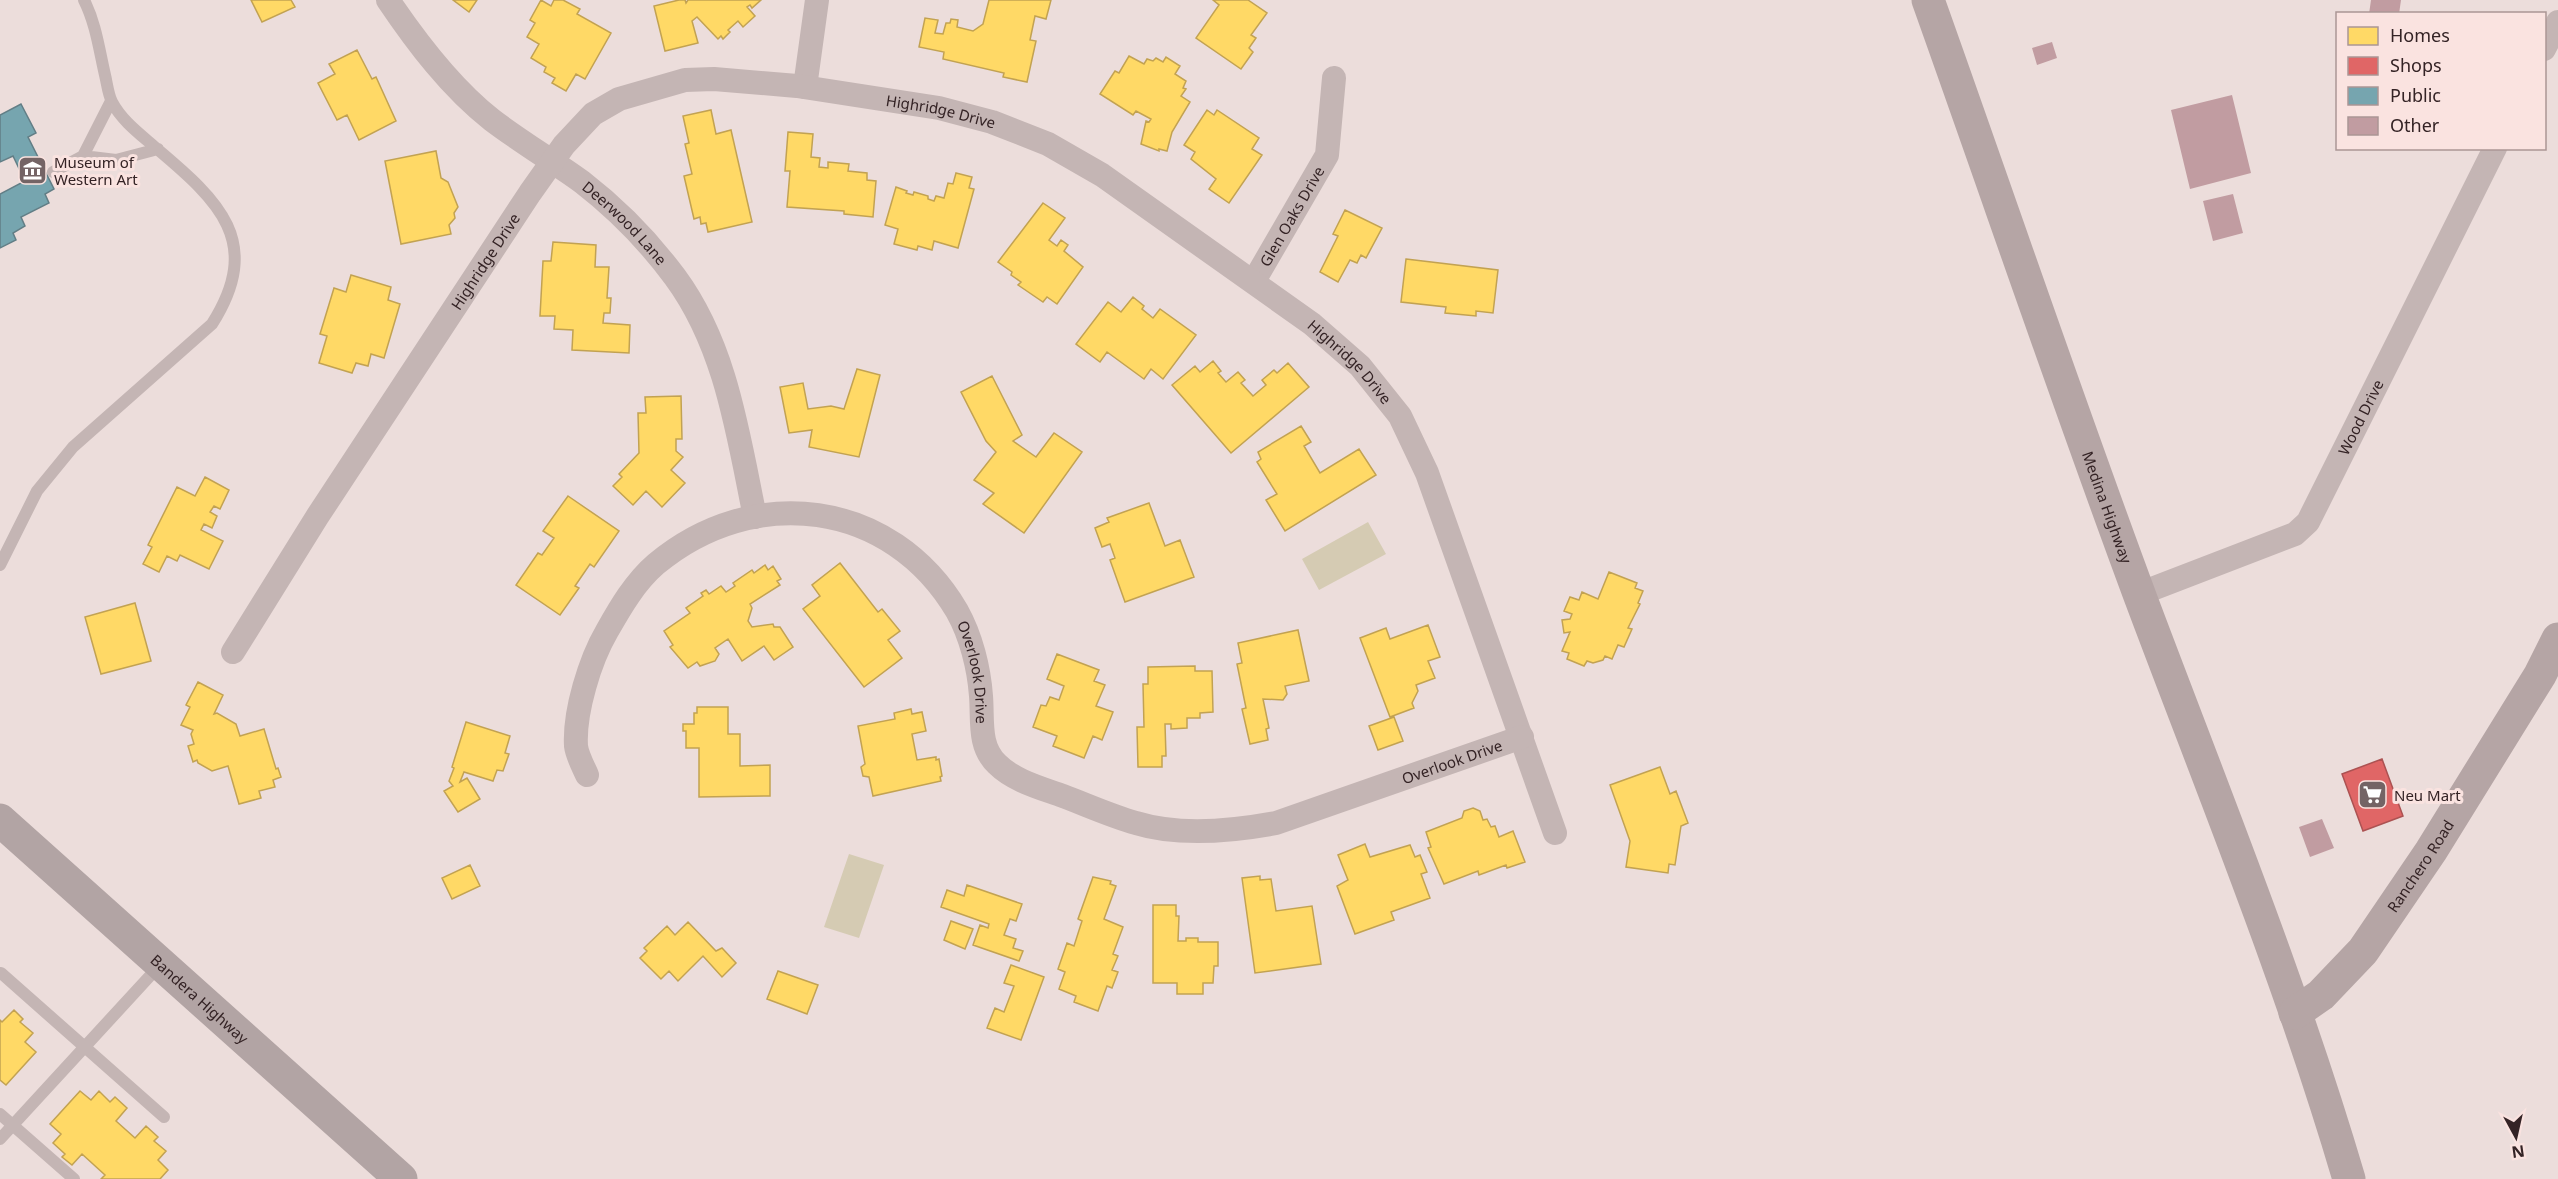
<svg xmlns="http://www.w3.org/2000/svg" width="2558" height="1179" font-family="'Noto Sans',sans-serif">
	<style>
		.green { fill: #d5cbb3 }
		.homes { fill: #ffd966; stroke: #c2a252; stroke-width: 1.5 }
		.shops { fill: #e06666; stroke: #ac5252; stroke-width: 1.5 }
		.public { fill: #76a5af; stroke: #627e86; stroke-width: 1.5 }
		.building { fill: #c19ca1 }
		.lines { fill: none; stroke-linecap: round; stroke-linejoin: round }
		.lane { stroke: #c4b5b4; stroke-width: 12 }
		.street { stroke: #c4b5b4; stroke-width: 24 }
		.secondary { stroke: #b5a5a5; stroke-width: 33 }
		.primary { stroke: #b2a4a4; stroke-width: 33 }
		.labels { text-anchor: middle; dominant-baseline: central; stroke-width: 6; stroke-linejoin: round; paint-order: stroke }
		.street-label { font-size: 15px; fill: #342325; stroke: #fae3e0 }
		.poi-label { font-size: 15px; fill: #342325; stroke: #fae3e0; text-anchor: start }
	</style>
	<rect width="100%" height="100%" fill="#ecdddb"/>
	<path class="green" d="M1368 522 1386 554 1319 590 1302 559Z
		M849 854 884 865 859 938 824 927Z"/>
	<path class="homes" d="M251 0H291L295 7 262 22Z
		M453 0H477L469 12Z
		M541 0 551 6 554 0H563L580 9 577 14 611 33 585 79 576 74 566 91 552 83 555 78 544 72 546 67 531 58 539 44 527 37 535 23 530 20Z
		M679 0H685L686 3 688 0H761L752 8 750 5 747 7 755 16 743 27 738 21 728 30 730 32 723 39 721 36 718 39 697 17 692 21 698 43 665 51 654 6Z
		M989 0H1051L1046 19 1035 16 1030 40 1036 41 1027 82 1003 77 1004 73 943 59 944 52 919 47 925 18 938 20 935 33 943 34 946 23H950L951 19 958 20 957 27 973 31 983 24Z
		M1213 0H1248L1267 13 1251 35 1256 38 1249 48 1253 52 1241 69 1196 38 1219 5Z
		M357 50 372 79 376 77 396 121 359 140 347 115 337 120 318 83 335 74 329 64Z
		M1129 56 1144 64 1147 59 1153 61 1156 58 1163 62 1166 57 1180 66 1175 74 1186 81 1183 88 1186 89 1181 96 1190 102 1172 132 1167 151 1159 149V151L1141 144 1146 121 1149 122 1151 119 1136 111 1133 115 1100 94 1115 71 1119 73Z
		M711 110 716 134 731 130 752 222 708 232 706 223 701 224 700 217 694 219 684 176 692 174 685 144 689 143 683 116Z
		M1207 110 1214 115 1217 110 1259 138 1252 149 1262 155 1229 203 1209 189 1216 179 1191 159 1195 152 1184 145Z
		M788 132 813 134 811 157 820 158 819 167 828 168V162L849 164 848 171 867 173V180L876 181 873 217 844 214V211L787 207 790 171H785Z
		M436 151 441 178 448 182 458 207 454 213 455 218 449 225 451 234 401 244 385 161Z
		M956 173 972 177 969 188 974 189 958 248 934 241 932 250 918 246 917 250 894 244 898 229 885 225 896 187 907 191 906 193 913 195 914 192 928 196V199L934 201 936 196 944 198 948 183 953 184Z
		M1043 203 1065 218 1049 240 1057 246 1061 240 1068 245 1064 251 1083 267 1057 304 1047 297 1043 302 1018 285 1021 282 1011 275 1012 272 998 262Z
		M1345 210 1382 228 1366 258 1361 255 1357 263 1350 260 1338 282 1320 272 1338 236 1333 234Z
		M553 242 596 245 595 267H609L607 298H611L610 313H604L603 323 630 325 629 353 572 350 573 330 554 329 555 316H540L543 261H551Z
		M1406 259 1498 270 1493 313 1476 311V316L1445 313 1446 307 1401 302Z
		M351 275 391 287 388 300 400 304 384 358 371 354 368 366 356 363 352 373 319 363 327 336 320 334 334 288 346 292Z
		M1133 297 1144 306 1142 309 1153 318 1160 309 1196 335 1163 379 1151 369 1144 379 1107 352 1100 362 1076 344 1108 302 1121 312Z
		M1213 361 1221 371 1218 373 1226 382 1238 372 1245 380 1241 383 1253 396 1266 385 1262 380 1274 370 1277 373 1288 363 1309 387 1231 453 1172 385 1195 366 1200 372Z
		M857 369 880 375 859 457 809 447 812 430 789 433 780 387 803 383 808 409 831 406 844 409Z
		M992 376 1022 435 1013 441 1036 457 1054 433 1082 452 1024 533 983 504 994 493 974 480 996 452 986 441 961 392Z
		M681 396 682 439H676V451L683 457 671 470 685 483 662 507 646 491 633 505 613 486 622 477 619 474 639 453 638 413H646L645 397Z
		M1301 426 1311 442 1304 446 1320 473 1359 449 1376 475 1285 531 1266 500 1277 494 1257 462 1261 459 1258 452Z
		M205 477 229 490 220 509 214 506 210 512 217 516 212 528 204 524 201 530 223 541 209 569 180 555 177 561 167 556 159 572 143 564 152 547 148 545 177 487 195 496Z
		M568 496 619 531 594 567 590 564 575 586 579 588 560 615 516 585 538 553 542 555 554 538 543 531Z
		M1149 503 1165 546 1180 540 1194 577 1125 602 1110 560 1115 558 1110 544 1102 547 1095 528 1109 522 1107 518Z
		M840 563 878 612 882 609 900 631 888 640 902 658 864 687 803 609 820 596 812 585Z
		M765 565 768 570 773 566 781 579 777 581 780 585 750 604 752 608 748 621 752 627 773 624 774 627H780L793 647 774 660 764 646 742 661 728 639 715 648 719 654 715 661 700 666 697 662 688 668 670 647 673 645 664 631 690 613 686 608 703 596 701 593 706 590 709 594 721 586 726 592 735 586 733 583 752 570 754 573Z
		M1609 572 1637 583 1635 588 1643 591 1638 603 1640 604 1628 628 1632 629 1624 647 1618 645 1612 659 1605 656 1603 660 1593 663 1587 661 1584 666 1567 659 1569 653 1562 651 1570 632 1564 633 1562 620 1570 619 1572 614 1564 611 1570 597 1579 600 1582 592 1598 599Z
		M135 603 151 661 101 674 85 617Z
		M1428 625 1440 657 1428 661 1435 678 1416 685 1418 691 1412 703 1414 708 1390 717 1360 638 1386 628 1390 639Z
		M1298 630 1309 681 1285 686 1287 694 1283 700 1263 699 1269 728 1266 729 1268 740 1250 744 1242 709 1246 708 1237 664 1242 663 1238 643Z
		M1057 654 1099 670 1094 681 1105 685 1096 706 1113 712 1102 740 1093 736 1084 758 1053 746 1057 736 1033 727 1041 705 1046 706 1050 697 1059 700 1064 686 1047 679Z
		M1195 666V671H1212L1213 712 1200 713V718H1187V728L1171 729V724H1165L1166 756H1162V767H1138L1137 727H1144L1143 684H1148V667Z
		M198 682 223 695 214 714 217 713 236 724 240 736 264 729 276 769 278 768 281 777 273 780 275 787 259 791 261 798 239 804 228 766 212 771 198 763 197 760 193 762 188 746 194 744 191 734 193 730 181 725 190 707 186 705Z
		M697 707H728V734H740V766L770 765V796L699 797V748H686V731H683V724H694V713H697Z
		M911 709 912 714 922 712 926 731 912 734 917 760 936 757V760L939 759 942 776 940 777 941 781 873 796 869 777 863 776 861 767 865 764 858 726 895 719 894 713Z
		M1394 717 1403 741 1378 750 1369 726Z
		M466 722 510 736 505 753 509 754 503 771 497 770 493 781 464 772 460 782 467 778 480 799 458 812 444 791 453 786 449 781 454 768 452 767Z
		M1660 767 1670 794 1676 791 1688 823 1681 826 1675 865 1669 864 1668 873 1626 867 1630 841 1610 785Z
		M1473 808 1480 811 1483 820 1487 819 1491 827 1495 826 1499 837 1513 831 1525 862 1507 868 1506 865 1479 875 1478 871 1444 884 1428 848 1431 847 1426 832 1462 818 1464 811Z
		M1365 844 1370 857 1410 845 1415 857 1420 855 1427 872 1421 874 1430 898 1391 912 1394 920 1355 934 1337 886 1348 880 1338 855Z
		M470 865 480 886 452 899 442 878Z
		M1260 876V880L1271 879 1276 911 1312 906 1321 964 1255 973 1242 878Z
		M1093 877 1111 881 1110 884 1116 886 1104 919 1123 927 1113 954 1118 956 1112 970 1118 972 1112 988 1107 986 1098 1011 1074 1002 1076 996 1059 989 1065 972 1058 969 1067 943 1074 946 1082 921 1078 919Z
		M967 885 1022 904 1016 921 1010 919 1004 935 1016 939 1013 948 1023 951 1019 961 973 945 980 925 988 928 989 924 941 907 947 890 964 896Z
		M1153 905H1176V916H1179L1178 941H1186V938H1198V942H1218V966H1214L1213 983H1203V994H1177V983H1153Z
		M951 921 973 929 965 949 944 940Z
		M688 922 716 951 722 948 736 963 722 977 703 956 678 981 669 971 661 979 640 958 647 951 644 948 667 926 675 935Z
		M1011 965 1044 977 1021 1040 987 1028 995 1008 1004 1012 1014 986 1004 983Z
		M778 971 818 985 807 1014 767 999Z
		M14 1010 23 1019 20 1022 33 1033 25 1042 36 1052 6 1085 0 1080V1020L2 1022Z
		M80 1091 91 1100 99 1091 110 1102 115 1097 127 1108 116 1121 135 1138 146 1126 158 1137 154 1141 166 1151 158 1160 168 1170 160 1179H101L105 1175 82 1154 72 1165 62 1157 65 1154 53 1143 61 1134 50 1124Z"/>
	<path class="shops" d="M2382 759 2403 816 2363 831 2342 774Z"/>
	<path class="public" d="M21 104 36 133 28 137 54 189 45 194 49 203 21 217 25 226 13 233 16 240 0 248V194L25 181 13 156 0 162V115Z"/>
	<path class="building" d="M2371 0H2401L2399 14H2369Z
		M2052 42 2057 58 2037 65 2032 48Z
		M2232 95 2251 173 2190 189 2171 110Z
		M2233 194 2243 233 2213 241 2203 201Z
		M2322 819 2334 848 2310 857 2299 827Z"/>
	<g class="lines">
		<path class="lane" d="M83 156 116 160 158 149
			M53 172 83 156 111 101
			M0 565 37 491 73 447 212 324C264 242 219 201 156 148 140 134 122 121 112 102 108 94 107 83 105 75 99 49 96 24 84 0
			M1 973 164 1117
			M0 1114 74 1179
			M0 1139 160 965"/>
		<g class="street">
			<path id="s1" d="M388 0C417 43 451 88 492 120 521 142 553 161 582 182 617 209 649 242 675 277 726 346 738 434 755 517"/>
			<path d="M2544 49 2558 22"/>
			<path d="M805 87 817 0"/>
			<path id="s2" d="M1254 281 1327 155 1334 78"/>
			<path id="s3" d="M2139 594 2295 534 2308 522 2495 148"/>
			<path id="s4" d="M233 652 317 517 530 193 564 145 593 114 619 99 685 80 714 79 797 86 939 108 992 122 1048 144 1102 175 1312 324 1360 366 1400 416 1427 473 1555 833"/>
			<path id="s5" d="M587 775C583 766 577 755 576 746 574 712 590 660 607 631 620 608 635 582 656 564 753 483 891 499 957 611 971 636 979 668 981 696 983 720 978 746 997 764 1014 781 1041 788 1063 796 1087 805 1111 816 1136 823 1178 836 1233 831 1276 823L1522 737"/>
		</g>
		<g class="secondary">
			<path id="s6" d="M1928 0C1999 199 2067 400 2141 599 2213 791 2291 982 2349 1179"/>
			<path id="s7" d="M2295 1013 2321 995 2363 951 2431 851 2540 675 2558 639"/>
		</g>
		<path class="primary" id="s8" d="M0 820 401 1179"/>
	</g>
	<defs>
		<symbol id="museum-square" viewBox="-11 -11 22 22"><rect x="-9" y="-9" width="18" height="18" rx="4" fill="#746465" stroke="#fae3e0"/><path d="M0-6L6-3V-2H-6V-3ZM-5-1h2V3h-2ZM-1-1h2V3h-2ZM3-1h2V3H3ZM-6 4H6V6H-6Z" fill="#fff"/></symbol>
		<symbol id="supermarket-square" viewBox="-11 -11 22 22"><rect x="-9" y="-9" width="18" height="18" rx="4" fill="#746465" stroke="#fae3e0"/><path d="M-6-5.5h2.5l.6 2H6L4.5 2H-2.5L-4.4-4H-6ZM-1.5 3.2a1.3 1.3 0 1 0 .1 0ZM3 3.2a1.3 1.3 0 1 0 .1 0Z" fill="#fff"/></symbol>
	</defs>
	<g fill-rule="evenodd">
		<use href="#museum-square" x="16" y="154" width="33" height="33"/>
		<use href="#supermarket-square" x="2356" y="778" width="33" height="33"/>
	</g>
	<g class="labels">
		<g class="street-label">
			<text stroke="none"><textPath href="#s4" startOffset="1005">Highridge Drive</textPath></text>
			<text stroke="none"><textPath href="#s2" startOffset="75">Glen Oaks Drive</textPath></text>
			<text stroke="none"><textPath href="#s1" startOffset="328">Deerwood Lane</textPath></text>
			<text stroke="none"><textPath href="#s4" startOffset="465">Highridge Drive</textPath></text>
			<text stroke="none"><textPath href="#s4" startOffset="1491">Highridge Drive</textPath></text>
			<text stroke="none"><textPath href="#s3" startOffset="302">Wood Drive</textPath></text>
			<text stroke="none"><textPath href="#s6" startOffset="538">Medina Highway</textPath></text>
			<text stroke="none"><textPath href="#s5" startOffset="648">Overlook Drive</textPath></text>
			<text stroke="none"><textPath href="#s5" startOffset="1224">Overlook Drive</textPath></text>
			<text stroke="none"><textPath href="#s7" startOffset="195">Ranchero Road</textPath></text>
			<text stroke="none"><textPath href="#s8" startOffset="268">Bandera Highway</textPath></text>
		</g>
		<g class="poi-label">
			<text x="54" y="162">Museum of<tspan x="54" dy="17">Western Art</tspan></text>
			<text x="2394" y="795">Neu Mart</text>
		</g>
	</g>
	<rect x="2336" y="12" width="210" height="138" fill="#fae3e0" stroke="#ab9695" stroke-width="1.5"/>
	<rect x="2348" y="27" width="30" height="18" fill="#ffd966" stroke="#ab9695" stroke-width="1.5"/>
	<text x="2390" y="42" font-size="18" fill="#342325">Homes</text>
	<rect x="2348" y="57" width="30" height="18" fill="#e06666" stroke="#ab9695" stroke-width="1.5"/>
	<text x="2390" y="72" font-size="18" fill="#342325">Shops</text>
	<rect x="2348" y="87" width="30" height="18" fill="#76a5af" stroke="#ab9695" stroke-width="1.5"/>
	<text x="2390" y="102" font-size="18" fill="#342325">Public</text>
	<rect x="2348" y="117" width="30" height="18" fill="#c19ca1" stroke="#ab9695" stroke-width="1.5"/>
	<text x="2390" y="132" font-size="18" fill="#342325">Other</text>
	<g transform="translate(2516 1137) rotate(172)" stroke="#fae3e0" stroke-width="4.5" paint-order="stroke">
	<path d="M0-4.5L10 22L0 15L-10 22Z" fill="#342325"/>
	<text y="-9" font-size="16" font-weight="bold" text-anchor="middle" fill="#342325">N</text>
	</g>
</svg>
